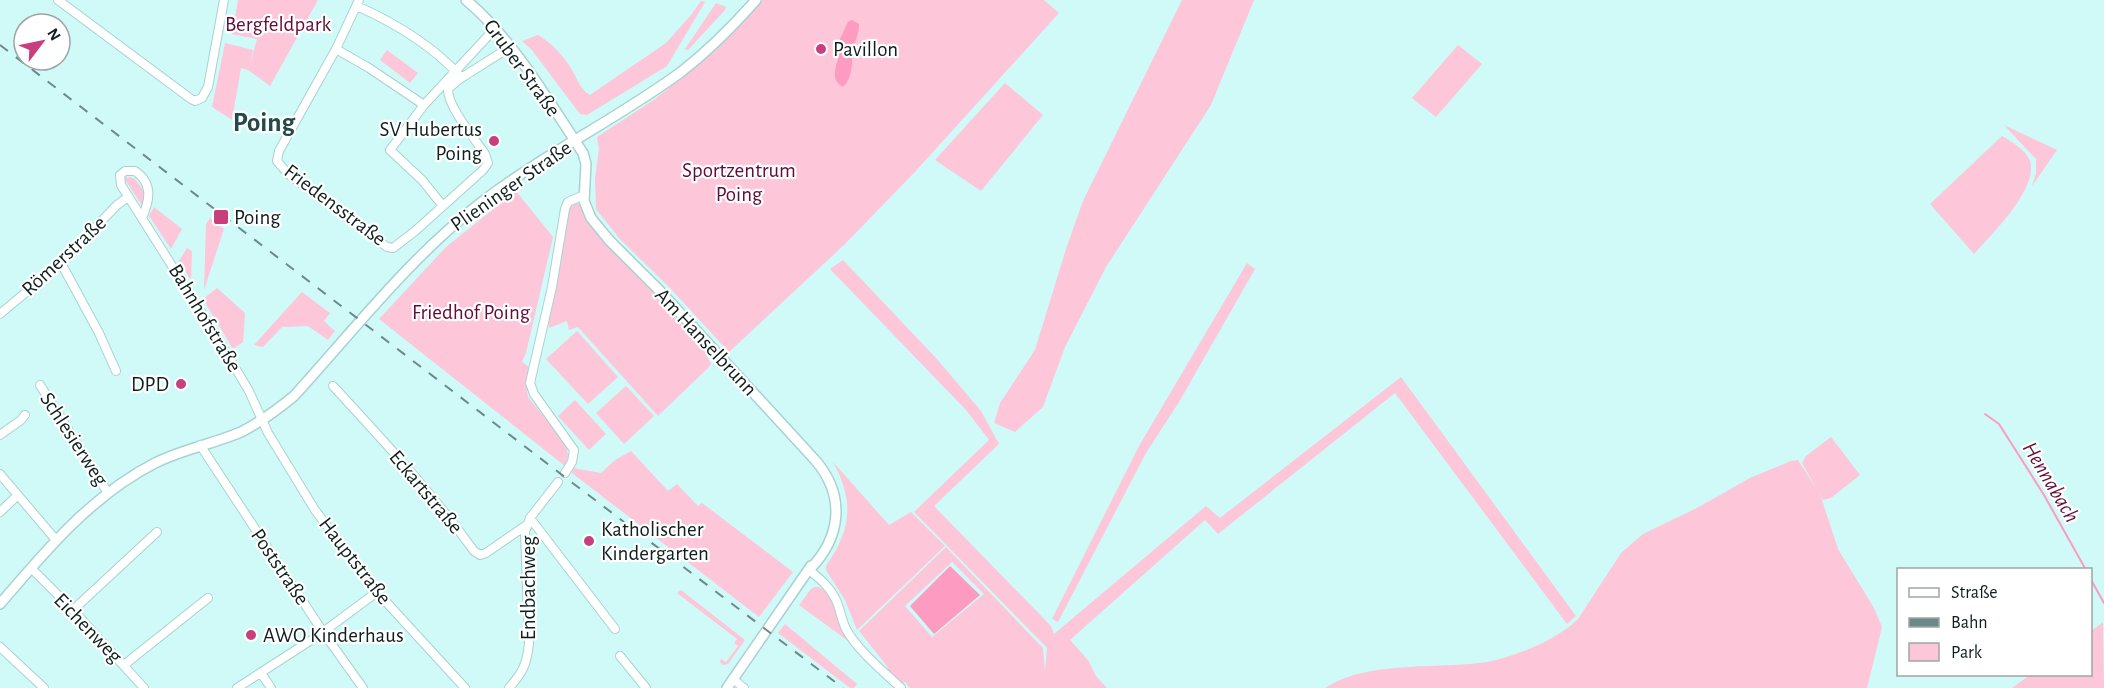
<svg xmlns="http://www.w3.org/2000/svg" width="2104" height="688" font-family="'Alegreya Sans',sans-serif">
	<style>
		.green { fill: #fdc6d9; fill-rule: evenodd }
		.water { fill: #fe9bc0 }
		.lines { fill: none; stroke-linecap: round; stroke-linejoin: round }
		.stream { stroke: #fe9bc0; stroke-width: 2 }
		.minor-casing { stroke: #a8d2d0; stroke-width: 10 }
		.tertiary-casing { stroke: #a8d2d0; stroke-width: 12 }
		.minor { stroke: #fff; stroke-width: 8 }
		.tertiary { stroke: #fff; stroke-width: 9 }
		.rail { stroke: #6c8988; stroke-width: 2; stroke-dasharray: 10 10; stroke-linecap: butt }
		.poi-dot { fill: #c73f7d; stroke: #fff; stroke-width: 2 }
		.labels { text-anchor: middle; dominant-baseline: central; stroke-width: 4.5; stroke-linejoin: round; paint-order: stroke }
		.park-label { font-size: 21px; fill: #630c39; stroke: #fff }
		.poi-label { font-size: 21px; fill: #0e1f1e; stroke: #fff; text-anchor: start }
		.street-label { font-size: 21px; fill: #0e1f1e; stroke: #fff }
		.water-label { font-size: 22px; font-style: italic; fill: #650f3a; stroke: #fff }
		.district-label { font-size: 27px; font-weight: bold; fill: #234a48; stroke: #fff }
	</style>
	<rect width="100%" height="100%" fill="#cffaf8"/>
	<path class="green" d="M238 0H318L270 86 248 70 241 68 232 120 212 107 225 43 253 50 249 67 257 39 232 34Z
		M763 0H1044L1059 13 913 174 844 245 729 352 670 288 619 238 596 209 595 178 599 149 597 137 655 99 716 50Z
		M1182 0H1254L1211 105 1106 267 1065 347 1043 407 1015 432 994 423 1000 403 1035 350 1066 249 1083 201Z
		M701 1 705 2 667 66 587 115 580 114 532 50 522 41 538 35C550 42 561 53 569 65 576 75 579 89 590 95L666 43 691 15Z
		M716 3 726 7 725 10 688 50 685 49Z
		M1458 45 1482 64 1436 117 1412 98Z
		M387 50 418 73 410 83 380 60Z
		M1005 83 1043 115 981 191 935 160Z
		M2004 125 2057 150 2032 186 2036 173V159Z
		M2002 136C2012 142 2026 150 2030 161 2039 188 1991 235 1974 254L1930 204Z
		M130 177 135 179 146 194 143 207 124 178Z
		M516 191 553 237 526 353 522 362 529 367 526 382 528 397 566 444 568 456 565 466 379 319 446 247Z
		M576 203 580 205 588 220 704 350 711 364 707 369 658 416 578 327 569 330 567 321 549 328V316L567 211 570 205Z
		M154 207 182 229 171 249 149 216Z
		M210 218 224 229 204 290 206 224Z
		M187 248 192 251 191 280 179 261Z
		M843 260 936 358 981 411 999 444 934 506 1051 626 1054 634 1206 506 1220 518 1401 377 1576 616 1567 624 1395 393 1218 534 1205 520 1070 640 1088 660 1096 676 1107 688H910L905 682 901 684 889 673 887 666 859 631 946 547 1043 648 1045 671 1047 648 914 512 989 440 967 411 830 269ZM952 562 984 594 932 637 905 606Z
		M1247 263 1255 269 1179 402 1146 453 1058 622 1052 619 1139 446Z
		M217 288 245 313 243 342 233 349 203 299Z
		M302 292 330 313 324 321 335 331 328 340 308 326 282 327 263 347 254 345Z
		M577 331 618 377 588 404 546 359Z
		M626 386 654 416 624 444 596 413Z
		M575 400 606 434 589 450 558 416Z
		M1831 437 1860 475 1831 498 1823 500 1802 463 1806 456Z
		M631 451 668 491 677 484 698 506 702 503 793 572 759 617 572 473 573 468 601 473 615 460Z
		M1798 460 1820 494 1838 549 1874 608 1882 627 1867 688H1325C1350 672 1380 669 1409 667 1434 665 1473 666 1496 660 1524 653 1557 639 1578 619L1621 553 1643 534 1697 508 1750 478 1791 461Z
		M833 462 889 525 911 512 945 546 857 630 845 600 826 570V566C851 530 855 502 833 462Z
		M815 587H819L827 592 855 646 799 605 811 589Z
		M681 590 745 640 728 664 723 665 720 662 721 659 726 662 738 646 734 643 737 639 681 596 677 593Z
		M2103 622 2104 688H2012L2030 675 2090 674 2091 631Z
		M785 624 857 684 854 688H850L778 633Z"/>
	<path class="water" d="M852 20 859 24C859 36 854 41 853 52 851 66 853 77 843 87 824 77 845 55 840 39L848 22Z
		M950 566 980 595 934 634 910 606Z"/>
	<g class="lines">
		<path class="stream" d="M1985 414 1999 424 2044 495 2086 570
			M2090 578 2104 603"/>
		<defs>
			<path id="minor" d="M58 0 191 99 195 101 202 98 208 87 224 0
				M359 0 336 49 279 151 277 161 288 174 387 247 393 248 414 232 483 170 488 163 485 154C475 139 447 106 448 89L458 80 510 47
				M357 6C395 23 433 46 461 77
				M336 49 369 68 424 105 390 150 422 180 443 206
				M424 105 488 36
				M142 218C150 200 153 183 135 171H125L120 175 121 185 215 334 249 391 268 433 315 510 377 592 465 688
				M61 263 99 333 116 371
				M0 314 61 263 117 205 128 197
				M40 385 108 493
				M333 386C382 439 431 492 474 551L480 555 486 553 528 524
				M0 435 21 420 25 415
				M200 445 323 632 363 688
				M565 473 572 462 574 450 534 394 530 383 552 287 565 209 568 202 584 195
				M0 474 56 540
				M0 512 18 495
				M530 518 615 629
				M31 568 73 610 144 688
				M809 570C819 578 829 586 835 598 840 607 841 619 846 629 858 651 883 671 901 688
				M73 610 157 532
				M0 647 44 688
				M620 656 646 688
				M124 665 208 598
				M261 673 271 688
				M733 679 744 688
				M237 688 319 635 377 592
				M509 688C523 672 527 664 529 643L525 532 530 518 558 482"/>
			<path id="tertiary" d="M466 0C513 39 549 102 583 153L586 164 584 201 591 218 609 240 660 291 816 461C846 497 841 538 809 570
				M0 604C46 550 91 496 155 463 183 449 213 444 241 432 261 422 277 410 294 396 355 329 411 256 483 201 546 153 617 119 681 72 708 51 733 26 756 0
				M727 688 811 566"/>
		</defs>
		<use href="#minor" class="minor-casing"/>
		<use href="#tertiary" class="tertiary-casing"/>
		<use href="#minor" class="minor"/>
		<use href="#tertiary" class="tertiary"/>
		<path class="rail" d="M0 45 570 481 843 688"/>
	</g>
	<g class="poi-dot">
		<circle cx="821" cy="49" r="6"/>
		<circle cx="494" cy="141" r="6"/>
		<rect x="213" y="209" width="16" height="16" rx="3"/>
		<circle cx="181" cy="384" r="6"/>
		<circle cx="589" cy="541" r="6"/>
		<circle cx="251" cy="635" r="6"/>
	</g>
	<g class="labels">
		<g class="park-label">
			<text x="278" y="24">Bergfeldpark</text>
			<text x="739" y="170">Sportzentrum<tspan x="739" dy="24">Poing</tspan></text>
			<text x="471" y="312">Friedhof Poing</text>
		</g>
		<g class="poi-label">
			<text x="833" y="49">Pavillon</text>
			<text x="482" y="129" text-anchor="end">SV Hubertus<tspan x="482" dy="24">Poing</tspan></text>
			<text x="234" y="217">Poing</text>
			<text x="169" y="384" text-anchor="end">DPD</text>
			<text x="601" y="529">Katholischer<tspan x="601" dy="24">Kindergarten</tspan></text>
			<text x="263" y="635">AWO Kinderhaus</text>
		</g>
		<g class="street-label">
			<text transform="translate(522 68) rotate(54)">Gruber Straße</text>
			<text transform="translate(511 186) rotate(-35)">Plieninger Straße</text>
			<text transform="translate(335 205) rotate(37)">Friedensstraße</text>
			<text transform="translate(64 256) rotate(-43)">Römerstraße</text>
			<text transform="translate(205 318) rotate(59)">Bahnhofstraße</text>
			<text transform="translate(706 342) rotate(47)">Am Hanselbrunn</text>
			<text transform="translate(74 439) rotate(57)">Schlesierweg</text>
			<text transform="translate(426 492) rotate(50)">Eckartstraße</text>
			<text transform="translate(355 561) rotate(52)">Hauptstraße</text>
			<text transform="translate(280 567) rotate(56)">Poststraße</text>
			<text transform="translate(528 588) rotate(-90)">Endbachweg</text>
			<text transform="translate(88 628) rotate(46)">Eichenweg</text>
		</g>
		<g class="water-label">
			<text transform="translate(2051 482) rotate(59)">Hennabach</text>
		</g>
		<g class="district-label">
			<text x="264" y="122">Poing</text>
		</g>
	</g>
	<rect x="1897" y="568" width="195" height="108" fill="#ffffff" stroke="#9fa5a5" stroke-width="1.5"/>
	<rect x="1909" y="588" width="30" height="9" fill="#ffffff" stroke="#9fa5a5" stroke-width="1.5"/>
	<text x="1951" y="598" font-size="18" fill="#0e1f1e">Straße</text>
	<rect x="1909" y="618" width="30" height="9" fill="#6c8988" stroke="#9fa5a5" stroke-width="1.5"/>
	<text x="1951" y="628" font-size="18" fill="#0e1f1e">Bahn</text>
	<rect x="1909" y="643" width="30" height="18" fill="#fdc6d9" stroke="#9fa5a5" stroke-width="1.5"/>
	<text x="1951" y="658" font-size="18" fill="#0e1f1e">Park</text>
	<g transform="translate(42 42) rotate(58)"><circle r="28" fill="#ffffff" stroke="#9fa5a5" stroke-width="1.5"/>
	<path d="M0-4.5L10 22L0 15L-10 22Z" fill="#c73f7d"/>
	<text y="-9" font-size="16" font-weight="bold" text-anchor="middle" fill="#0e1f1e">N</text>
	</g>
</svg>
